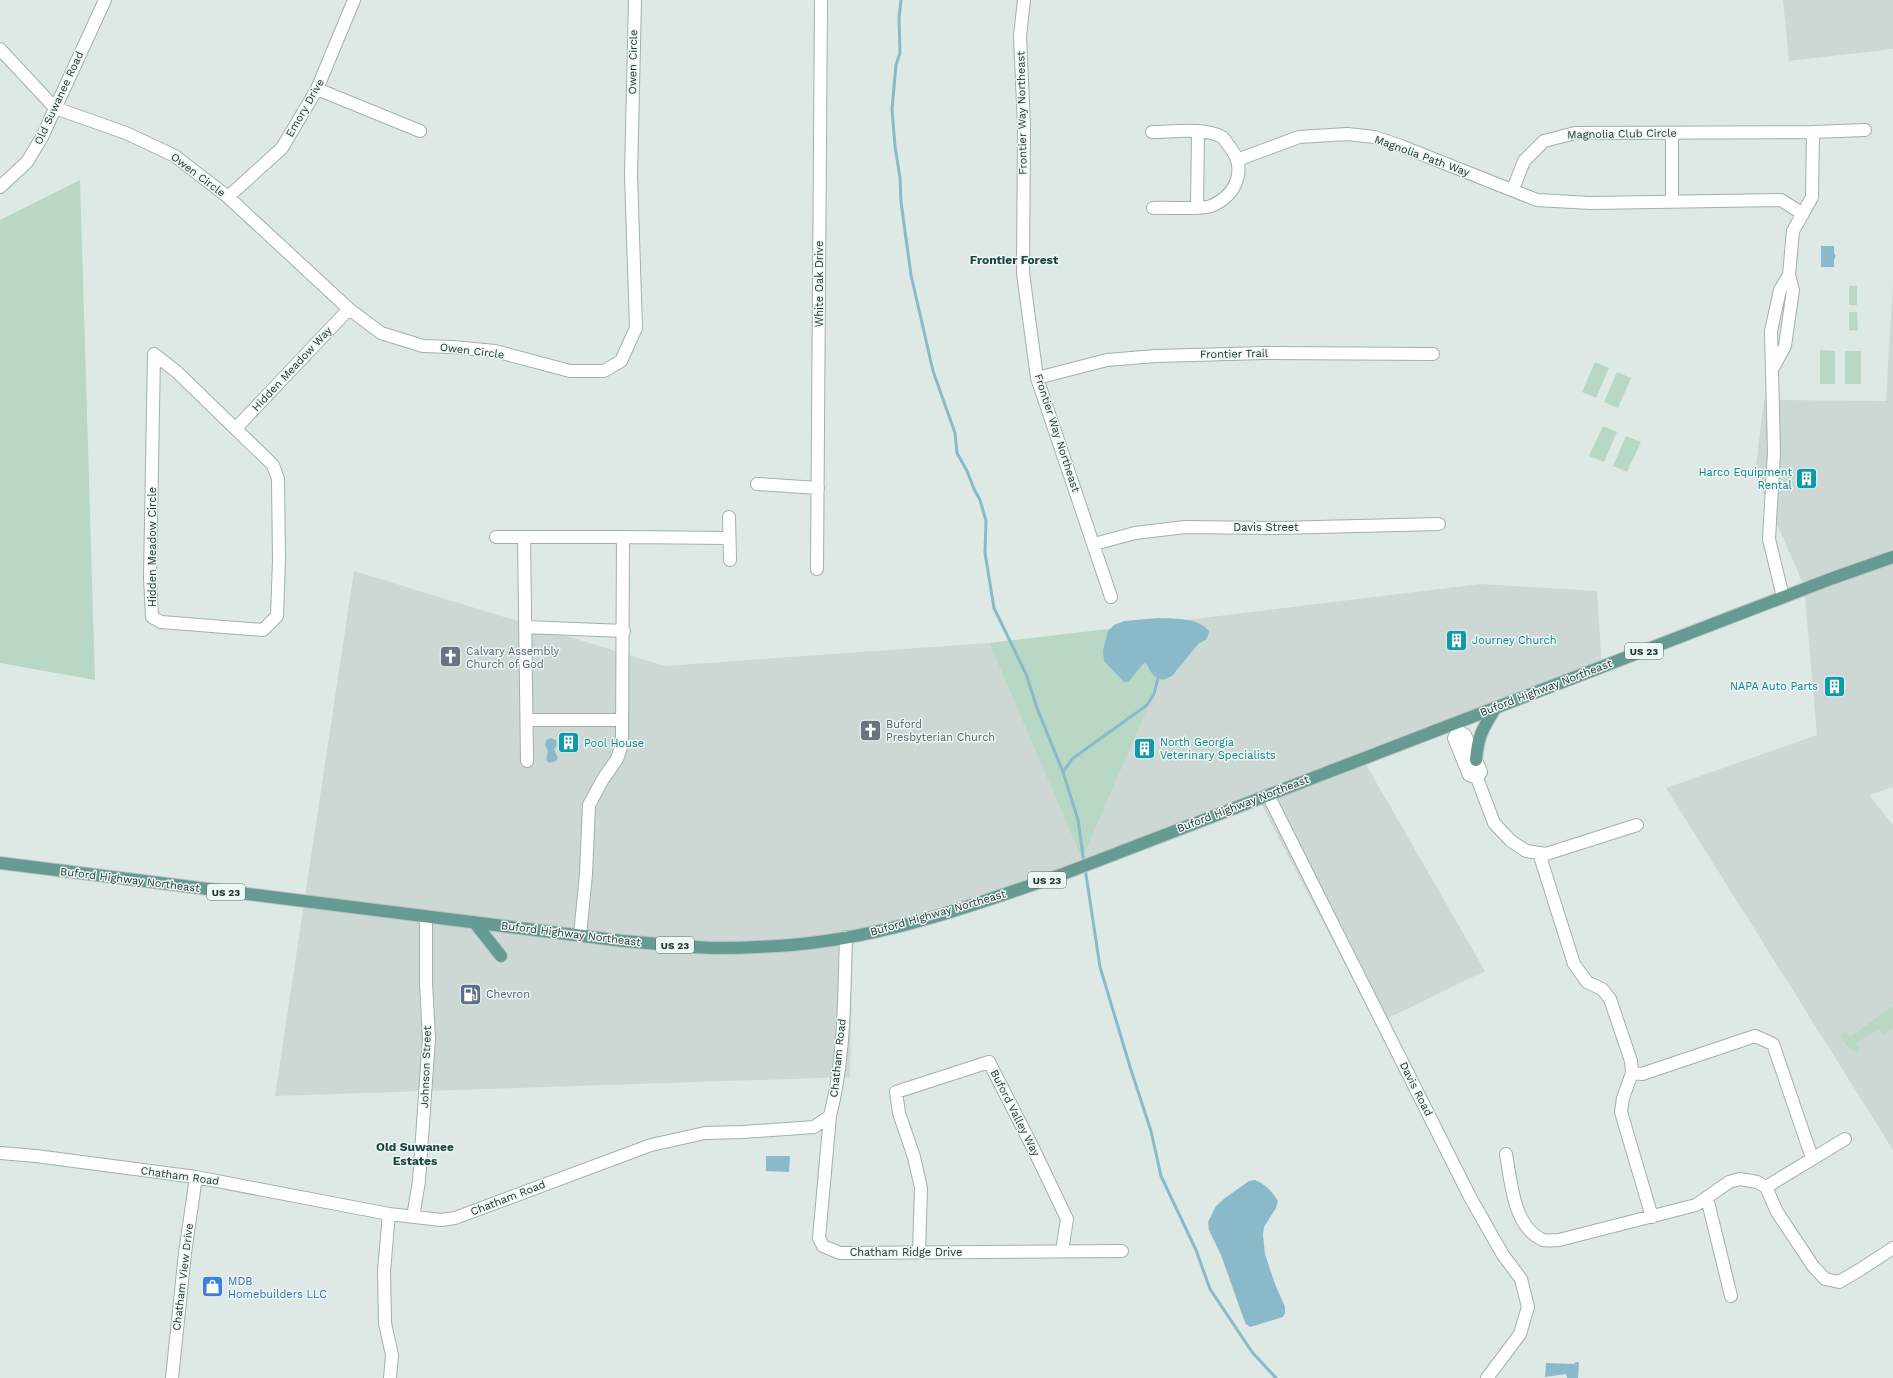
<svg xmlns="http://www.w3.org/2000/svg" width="1893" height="1378" font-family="'Work Sans',sans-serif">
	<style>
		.built { fill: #cdd8d4 }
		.green { fill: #b8d8c5 }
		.water { fill: #8ab9ca }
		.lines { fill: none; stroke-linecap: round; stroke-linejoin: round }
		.stream { stroke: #8ab9ca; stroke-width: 3 }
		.minor-casing { stroke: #a2b0ac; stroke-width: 14 }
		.major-casing { stroke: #bcc3c2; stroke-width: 14 }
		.minor { stroke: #fff; stroke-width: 12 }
		.major { stroke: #669b93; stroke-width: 12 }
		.labels { text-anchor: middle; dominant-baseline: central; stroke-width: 3; stroke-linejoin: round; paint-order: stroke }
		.shield { fill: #eef6f3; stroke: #5e706d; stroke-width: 1 }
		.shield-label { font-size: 10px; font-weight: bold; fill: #213733 }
		.street-label { font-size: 11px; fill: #213733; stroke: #eef6f3 }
		.culture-label { font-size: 11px; fill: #0d838f; stroke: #eef6f3; text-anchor: start }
		.worship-label { font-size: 11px; fill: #5b616d; stroke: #eef6f3; text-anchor: start }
		.service-label { font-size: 11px; fill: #4e5e75; stroke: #eef6f3; text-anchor: start }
		.shop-label { font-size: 11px; fill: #366cbe; stroke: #eef6f3; text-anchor: start }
		.neighbourhood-label { font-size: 12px; font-weight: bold; fill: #1f4742; stroke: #eef6f3 }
	</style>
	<rect width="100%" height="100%" fill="#dee9e5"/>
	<path class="built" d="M1783 0H1893V49L1789 61Z
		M1893 281V787L1869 795 1893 825V1150L1666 788 1817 735 1804 586 1755 473 1764 400 1886 401Z
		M354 571 665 666 989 643 1082 858 1186 620 1480 584 1597 591 1602 668 1364 761 1485 971 1376 1024 1260 802 1082 859 958 914 853 938 850 1077 275 1096Z"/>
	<path class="green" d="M80 180 95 680 0 663V220Z
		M1849 286H1857V305H1849Z
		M1849 312H1857L1858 331 1849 330Z
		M1820 350 1835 351V384H1820Z
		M1845 351H1861V384H1845Z
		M1595 362 1609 368 1596 398 1582 392Z
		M1617 372 1631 378 1618 408 1604 402Z
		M1603 426 1617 432 1604 462 1589 456Z
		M1626 436 1641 442 1627 472 1613 466Z
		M1186 620 1082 859 989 643Z
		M1893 1006V1028L1884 1035 1879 1029 1856 1043 1860 1048 1858 1052C1850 1051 1845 1045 1841 1037L1842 1033 1846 1031 1850 1037Z"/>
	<path class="water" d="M1821 246H1834V253L1836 256 1834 260V267H1821Z
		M1158 618C1174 619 1198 617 1209 631 1208 638 1206 641 1199 643L1172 676 1163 680C1153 677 1151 673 1147 664L1144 663 1128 682H1124L1104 661 1103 650 1108 631 1114 625 1124 621Z
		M551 738 556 740 557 745 554 749 558 758 556 761 549 763 546 759 548 751 545 745 546 740Z
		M766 1156H790L789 1172 766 1171Z
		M1255 1180C1265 1184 1272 1191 1278 1201L1276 1208 1264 1227 1263 1235 1265 1254 1275 1284 1285 1307V1313L1283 1317 1250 1327 1246 1324 1243 1317 1221 1255 1209 1230 1208 1222 1216 1206 1225 1198 1249 1181Z
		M1576 1362H1579L1578 1378H1567L1566 1374 1545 1377 1546 1363 1574 1364Z"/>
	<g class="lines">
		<path class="stream" d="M901 0 899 18 900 53 896 65 892 109 895 146 900 178 901 202 911 275 933 371 955 433 957 453 967 471 974 489 980 500 986 521 985 553 994 608 1026 674 1037 708 1063 772 1078 820 1084 863
			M1063 772 1072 759 1147 705 1154 694 1158 678
			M1085 868 1100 967 1131 1070 1151 1131 1161 1176 1196 1250 1210 1289 1252 1352 1276 1378"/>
		<defs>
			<path id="minor" d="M1024 0 1020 36 1024 126 1023 273 1037 378 1111 597
				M0 49 55 108 126 133 175 156 228 197 349 309 381 333 423 346 453 347 495 351 570 371H604L621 361 636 328 631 175 635 0
				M317 89 420 131
				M1152 132C1171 132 1205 127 1222 137 1225 139 1227 144 1230 147 1247 169 1237 195 1211 206 1201 210 1166 207 1153 208
				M1237 160 1299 137 1347 134 1375 137 1401 146 1537 200 1590 203 1781 200 1803 214
				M0 187 27 162 42 137 105 0
				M1513 189 1524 161 1544 141 1575 133 1813 132 1865 130
				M228 197 282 148 317 89 354 0
				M1672 200V133
				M1197 207 1198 132
				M154 354 177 372 273 465 278 479 279 561 277 616 263 630 161 622 152 617 150 578Z
				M1773 368 1785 346 1793 290 1789 275 1793 231 1812 197 1813 132
				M1037 378 1107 360 1156 356 1265 353 1433 354
				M236 428 349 309
				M757 484 818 488
				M729 517 730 560
				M496 537H623L622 744 617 759 603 779 589 805 586 874 580 935
				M524 537 527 761
				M623 537 729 538
				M1094 544 1135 533 1185 527 1277 528 1439 524
				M817 569 821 0
				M1783 597 1769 539 1774 452 1771 331 1780 290 1789 275
				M525 627 624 631
				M527 720H622
				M1456 723 1458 731 1465 735 1481 772 1477 778
				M1458 731 1454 738 1469 775 1477 778
				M1477 778 1494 823 1511 841 1526 851 1546 854 1637 825
				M1268 795 1470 1197 1503 1255 1521 1279 1528 1307 1520 1334 1487 1378
				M1539 853 1574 964 1587 982 1602 989 1610 999 1631 1061 1632 1073 1623 1098 1621 1112 1652 1217
				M1632 1073 1642 1074 1755 1036 1773 1044 1812 1158
				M830 1116 819 1238 823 1246 840 1253 1122 1251
				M0 1153 36 1156 196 1177 389 1214 441 1220 455 1218 651 1145 705 1133 743 1132 814 1127 830 1116C845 1058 844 996 846 937
				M1506 1154C1511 1181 1513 1227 1543 1240 1547 1241 1554 1240 1559 1240L1696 1205 1729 1182 1740 1179 1757 1182 1766 1187 1777 1212 1813 1266 1825 1279 1839 1282 1861 1269 1893 1248
				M1766 1187 1845 1139
				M1707 1198 1731 1296
				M389 1214 384 1271 385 1323 392 1355 390 1378
				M413 1217 419 1181 429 1038 426 983V917
				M919 1252 921 1188 914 1157 899 1113 896 1092 989 1062 1033 1148 1067 1219 1062 1251
				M172 1378 185 1253 196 1177"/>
			<path id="major" d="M1476 760C1478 735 1483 728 1496 707
				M0 863 623 941C653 943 683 947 713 948 739 948 766 947 792 945 885 937 975 905 1063 874L1833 578 1893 557
				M474 922 501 956"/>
		</defs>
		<use href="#minor" class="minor-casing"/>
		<use href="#major" class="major-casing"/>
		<use href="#minor" class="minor"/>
		<use href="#major" class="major"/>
	</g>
	<defs>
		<symbol id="building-square" viewBox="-11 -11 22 22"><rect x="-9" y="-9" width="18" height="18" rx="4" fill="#0f9aa8" stroke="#eef6f3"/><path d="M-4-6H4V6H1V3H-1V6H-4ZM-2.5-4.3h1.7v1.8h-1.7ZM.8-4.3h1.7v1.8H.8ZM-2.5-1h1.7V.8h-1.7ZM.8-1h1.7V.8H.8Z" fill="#fff"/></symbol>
		<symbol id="church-square" viewBox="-11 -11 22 22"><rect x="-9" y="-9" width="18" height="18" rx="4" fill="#6b7280" stroke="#eef6f3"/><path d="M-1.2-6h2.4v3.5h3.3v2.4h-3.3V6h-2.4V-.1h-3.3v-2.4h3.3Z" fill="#fff"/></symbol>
		<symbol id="fuel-square" viewBox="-11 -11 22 22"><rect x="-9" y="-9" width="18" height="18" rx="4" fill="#5c6f8a" stroke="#eef6f3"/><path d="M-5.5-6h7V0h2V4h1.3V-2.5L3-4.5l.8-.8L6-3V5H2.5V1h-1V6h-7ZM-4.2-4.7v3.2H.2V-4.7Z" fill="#fff"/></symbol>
		<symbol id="shop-square" viewBox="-11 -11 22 22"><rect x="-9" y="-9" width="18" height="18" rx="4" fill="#3f7fe0" stroke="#eef6f3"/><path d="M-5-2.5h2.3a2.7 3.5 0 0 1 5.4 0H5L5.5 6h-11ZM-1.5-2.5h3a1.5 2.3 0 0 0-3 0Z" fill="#fff"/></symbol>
	</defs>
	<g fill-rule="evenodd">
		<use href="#building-square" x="1794" y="466" width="25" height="25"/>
		<use href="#building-square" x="1444" y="628" width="25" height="25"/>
		<use href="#church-square" x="438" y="644" width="25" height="25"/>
		<use href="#building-square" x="1822" y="674" width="25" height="25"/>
		<use href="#church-square" x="858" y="718" width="25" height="25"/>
		<use href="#building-square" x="556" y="730" width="25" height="25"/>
		<use href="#building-square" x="1132" y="736" width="25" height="25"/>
		<use href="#fuel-square" x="458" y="982" width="25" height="25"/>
		<use href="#shop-square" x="200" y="1274" width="25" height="25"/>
	</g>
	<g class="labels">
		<g class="shield">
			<rect x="1625" y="643" width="38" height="16" rx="3"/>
			<rect x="1028" y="872" width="38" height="16" rx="3"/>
			<rect x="207" y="884" width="38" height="16" rx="3"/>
			<rect x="656" y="937" width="38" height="16" rx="3"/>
		</g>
		<g class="shield-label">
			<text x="1644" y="651">US 23</text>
			<text x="1047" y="880">US 23</text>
			<text x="226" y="892">US 23</text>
			<text x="675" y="945">US 23</text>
		</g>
		<g class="street-label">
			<text transform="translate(633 62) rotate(-89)">Owen Circle</text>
			<text transform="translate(59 98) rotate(-65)">Old Suwanee Road</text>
			<text transform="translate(305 108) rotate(-60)">Emory Drive</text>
			<text transform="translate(1022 113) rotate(-91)">Frontier Way Northeast</text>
			<text transform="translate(1622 134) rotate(-1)">Magnolia Club Circle</text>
			<text transform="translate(1422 156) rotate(20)">Magnolia Path Way</text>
			<text transform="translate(198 175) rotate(37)">Owen Circle</text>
			<text transform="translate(819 284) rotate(-90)">White Oak Drive</text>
			<text transform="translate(472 351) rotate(7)">Owen Circle</text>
			<text transform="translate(1234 354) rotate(-1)">Frontier Trail</text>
			<text transform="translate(292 369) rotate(-47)">Hidden Meadow Way</text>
			<text transform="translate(1057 433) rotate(72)">Frontier Way Northeast</text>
			<text x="1266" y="527">Davis Street</text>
			<text transform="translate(152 547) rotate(-90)">Hidden Meadow Circle</text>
			<text transform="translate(1546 688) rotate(-21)">Buford Highway Northeast</text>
			<text transform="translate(1243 804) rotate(-21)">Buford Highway Northeast</text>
			<text transform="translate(130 880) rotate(7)">Buford Highway Northeast</text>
			<text transform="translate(938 913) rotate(-16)">Buford Highway Northeast</text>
			<text transform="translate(571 934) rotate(7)">Buford Highway Northeast</text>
			<text transform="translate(838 1058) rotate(-84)">Chatham Road</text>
			<text transform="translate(426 1067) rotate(-88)">Johnson Street</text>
			<text transform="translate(1416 1089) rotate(63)">Davis Road</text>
			<text transform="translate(1015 1113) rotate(63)">Buford Valley Way</text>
			<text transform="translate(180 1176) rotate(8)">Chatham Road</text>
			<text transform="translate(508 1198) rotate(-21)">Chatham Road</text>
			<text x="906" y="1252">Chatham Ridge Drive</text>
			<text transform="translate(183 1277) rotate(-83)">Chatham View Drive</text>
		</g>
		<g class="culture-label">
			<text x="1792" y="472" text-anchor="end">Harco Equipment<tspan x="1792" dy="13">Rental</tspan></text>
			<text x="1472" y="640">Journey Church</text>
			<text x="1818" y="686" text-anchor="end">NAPA Auto Parts</text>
			<text x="1160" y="742">North Georgia<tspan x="1160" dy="13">Veterinary Specialists</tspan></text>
			<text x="584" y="743">Pool House</text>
		</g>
		<g class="worship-label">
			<text x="466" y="651">Calvary Assembly<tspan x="466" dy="13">Church of God</tspan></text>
			<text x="886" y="724">Buford<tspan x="886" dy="13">Presbyterian Church</tspan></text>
		</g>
		<g class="service-label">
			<text x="486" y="994">Chevron</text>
		</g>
		<g class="shop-label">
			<text x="228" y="1281">MDB<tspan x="228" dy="13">Homebuilders LLC</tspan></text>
		</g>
		<g class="neighbourhood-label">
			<text x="1014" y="260">Frontier Forest</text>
			<text x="415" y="1147">Old Suwanee<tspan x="415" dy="14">Estates</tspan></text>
		</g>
	</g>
</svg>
